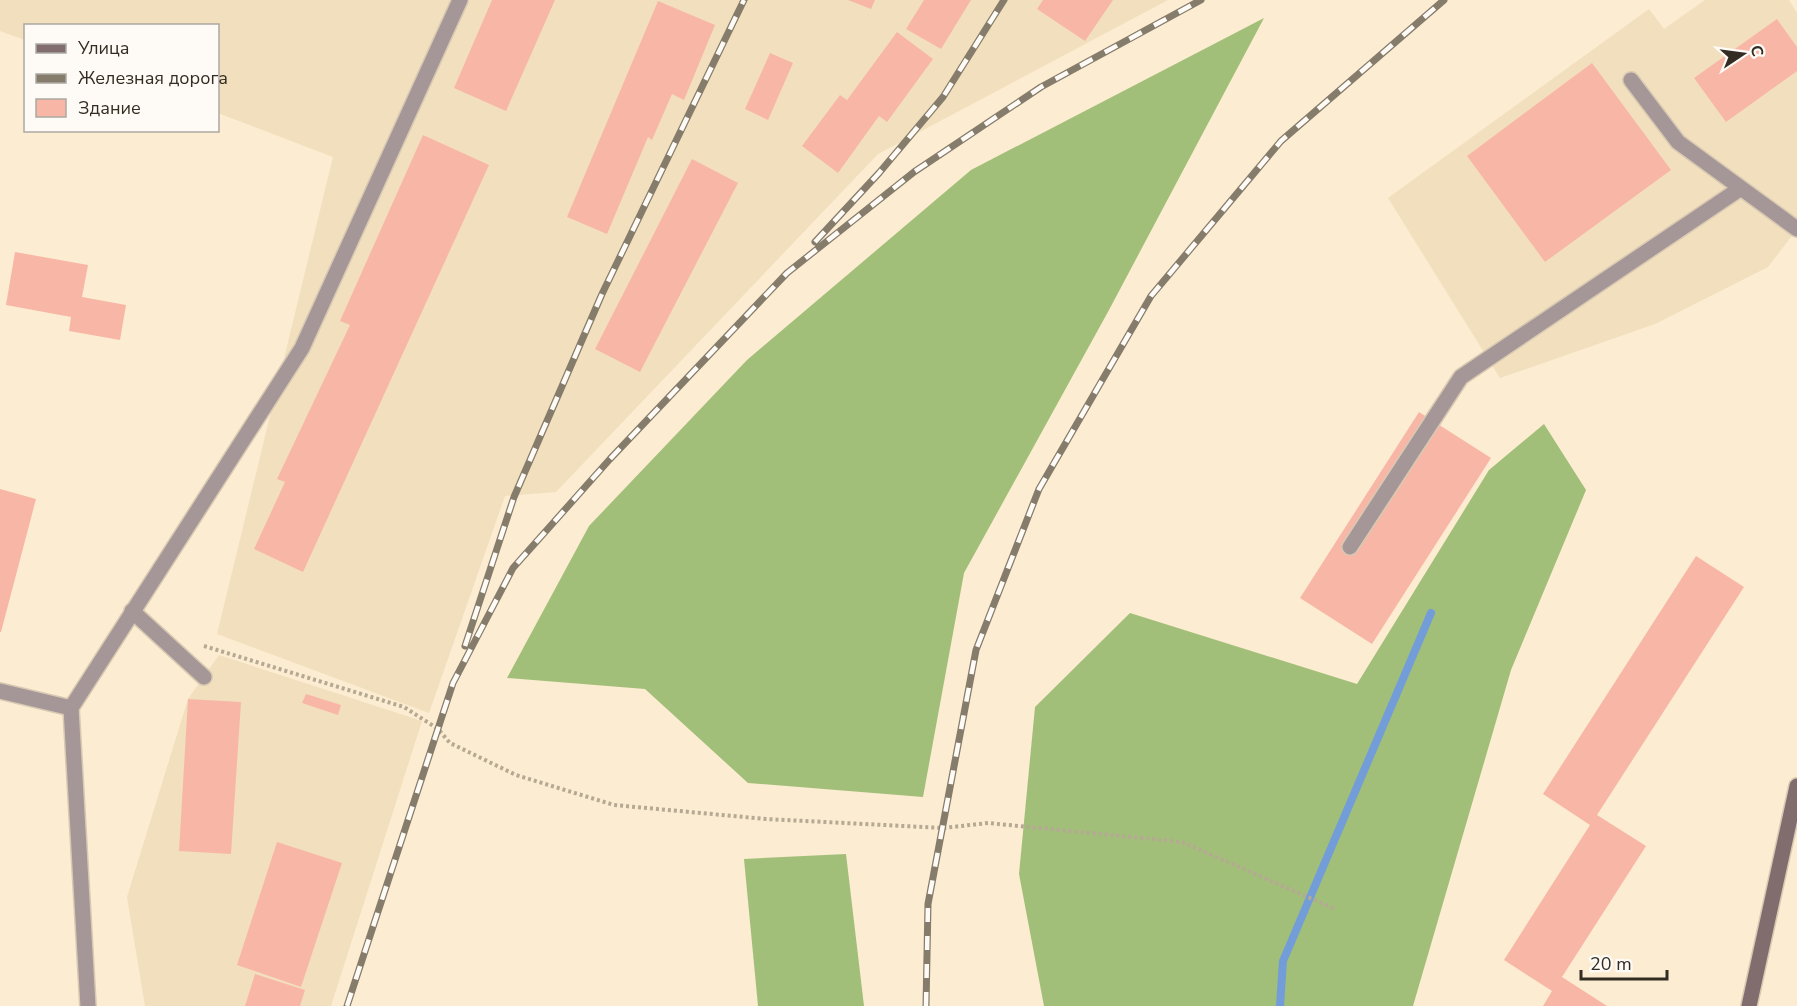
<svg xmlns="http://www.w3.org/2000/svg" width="1797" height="1006" font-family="'Nunito Sans',sans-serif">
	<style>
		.built { fill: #f2dfbd }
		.forest { fill: #a2bf79 }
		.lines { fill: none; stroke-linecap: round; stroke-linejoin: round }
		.stream { stroke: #729dd8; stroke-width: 8 }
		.building { fill: #f8b7a6 }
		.lane-casing { stroke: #d8c9b2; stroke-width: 18 }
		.street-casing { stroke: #d8c9b2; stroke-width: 18 }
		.secondary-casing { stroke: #d8c9b2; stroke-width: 18 }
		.path { stroke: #b5a994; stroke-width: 4; stroke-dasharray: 3 3; stroke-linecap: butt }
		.lane { stroke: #a59697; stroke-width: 15 }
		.street { stroke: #a59697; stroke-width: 15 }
		.secondary { stroke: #816c6e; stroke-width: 15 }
		.rail-casing { stroke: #867c6b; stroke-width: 7 }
		.rail { stroke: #fefbf6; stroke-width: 4.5; stroke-dasharray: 14; stroke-linecap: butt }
	</style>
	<rect width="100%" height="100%" fill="#fcecd1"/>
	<path class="built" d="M0 0H1168L878 154 556 492 505 496 429 713 217 634 333 157 218 113V26H26L25 40 0 31Z
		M1705 0H1789L1797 13V229L1768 267 1655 324 1500 378 1388 198 1649 9 1664 29Z
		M219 655 422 721 331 1006H145L127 897 188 699Z"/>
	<path class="forest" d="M1264 18 1109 310 964 573 923 797 748 783 645 689 507 678 589 526 747 360 971 170Z
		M1544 424 1586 490 1511 670 1413 1006H1044L1019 874 1035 707 1130 613 1357 684 1489 470Z
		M846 854 864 1006H758L744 859Z"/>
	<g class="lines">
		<path class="stream" d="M1280 1006 1283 961 1431 613"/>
	</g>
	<path class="building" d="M492 0H555L506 111 454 88Z
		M848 0H875L871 9Z
		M924 0H971L941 49 906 29Z
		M1043 0H1113L1085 41 1037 9Z
		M658 1 715 25 684 100 672 94 652 140 648 137 607 234 567 217Z
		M1777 19 1797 47V71L1726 122 1694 78Z
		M897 32 933 59 887 122 879 116 838 173 802 146 840 95 847 100Z
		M770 53 793 63 768 120 745 109Z
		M1592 63 1671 170 1545 262 1467 156Z
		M423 135 489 165 303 572 254 549 285 482 277 479 350 325 340 321Z
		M692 159 738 183 640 372 595 349Z
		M15 252 88 265 82 297 126 305 120 340 69 331 71 317 6 305Z
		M1419 412 1491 458 1372 644 1300 598Z
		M0 489 36 499 1 632H0Z
		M1696 556 1744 587 1597 815 1646 846 1562 977 1607 1006H1543L1552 991 1504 960 1590 825 1543 794Z
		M306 694 341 705 338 715 302 703Z
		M188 699 241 702 231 854 179 851Z
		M277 842 342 863 301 987 237 965Z
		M255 974 305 990 300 1006H245Z"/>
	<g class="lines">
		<defs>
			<path id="lane" d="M1631 80 1678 142 1797 229
				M1350 547 1461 377 1741 188
				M132 611 204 677"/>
			<path id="street" d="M0 691 71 708
				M88 1006 71 708 302 348 460 0"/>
			<path id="secondary" d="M1749 1006 1797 786"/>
		</defs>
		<use href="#lane" class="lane-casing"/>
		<use href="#street" class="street-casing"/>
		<use href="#secondary" class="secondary-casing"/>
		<path class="path" d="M204 646 404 707 438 729 450 743 516 775 614 805 766 819 943 828 988 823 1182 842 1335 909"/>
		<use href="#lane" class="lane"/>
		<use href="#street" class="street"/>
		<use href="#secondary" class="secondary"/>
		<defs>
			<path id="rail" d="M815 242 879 173 943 97 1004 0
				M465 646 514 497 602 294 744 0
				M347 1006 453 683 513 568 610 459 787 273 914 172 1041 87 1201 0
				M926 1006 928 904 976 650 1039 489 1151 296 1281 141 1444 0"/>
		</defs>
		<use href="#rail" class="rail-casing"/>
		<use href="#rail" class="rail"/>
	</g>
	<rect x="24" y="24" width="195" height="108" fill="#fefbf6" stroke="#aca8a1" stroke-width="1.5"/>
	<rect x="36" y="44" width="30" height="9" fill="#816c6e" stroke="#aca8a1" stroke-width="1.5"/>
	<text x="78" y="54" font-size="18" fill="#322c22">Улица</text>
	<rect x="36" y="74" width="30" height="9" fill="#867c6b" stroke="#aca8a1" stroke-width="1.5"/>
	<text x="78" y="84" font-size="18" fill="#322c22">Железная дорога</text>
	<rect x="36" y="99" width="30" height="18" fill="#f8b7a6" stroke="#aca8a1" stroke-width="1.5"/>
	<text x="78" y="114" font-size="18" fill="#322c22">Здание</text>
	<g transform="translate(1743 54) rotate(77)" stroke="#fefbf6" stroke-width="4.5" paint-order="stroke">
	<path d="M0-4.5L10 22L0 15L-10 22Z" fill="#322c22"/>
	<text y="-9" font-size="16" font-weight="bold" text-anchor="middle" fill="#322c22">С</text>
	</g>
	<path d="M1581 970v9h86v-9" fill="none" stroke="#322c22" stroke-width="3"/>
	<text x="1590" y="970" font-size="18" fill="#322c22" stroke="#fefbf6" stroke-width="4.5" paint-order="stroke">20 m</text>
</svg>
